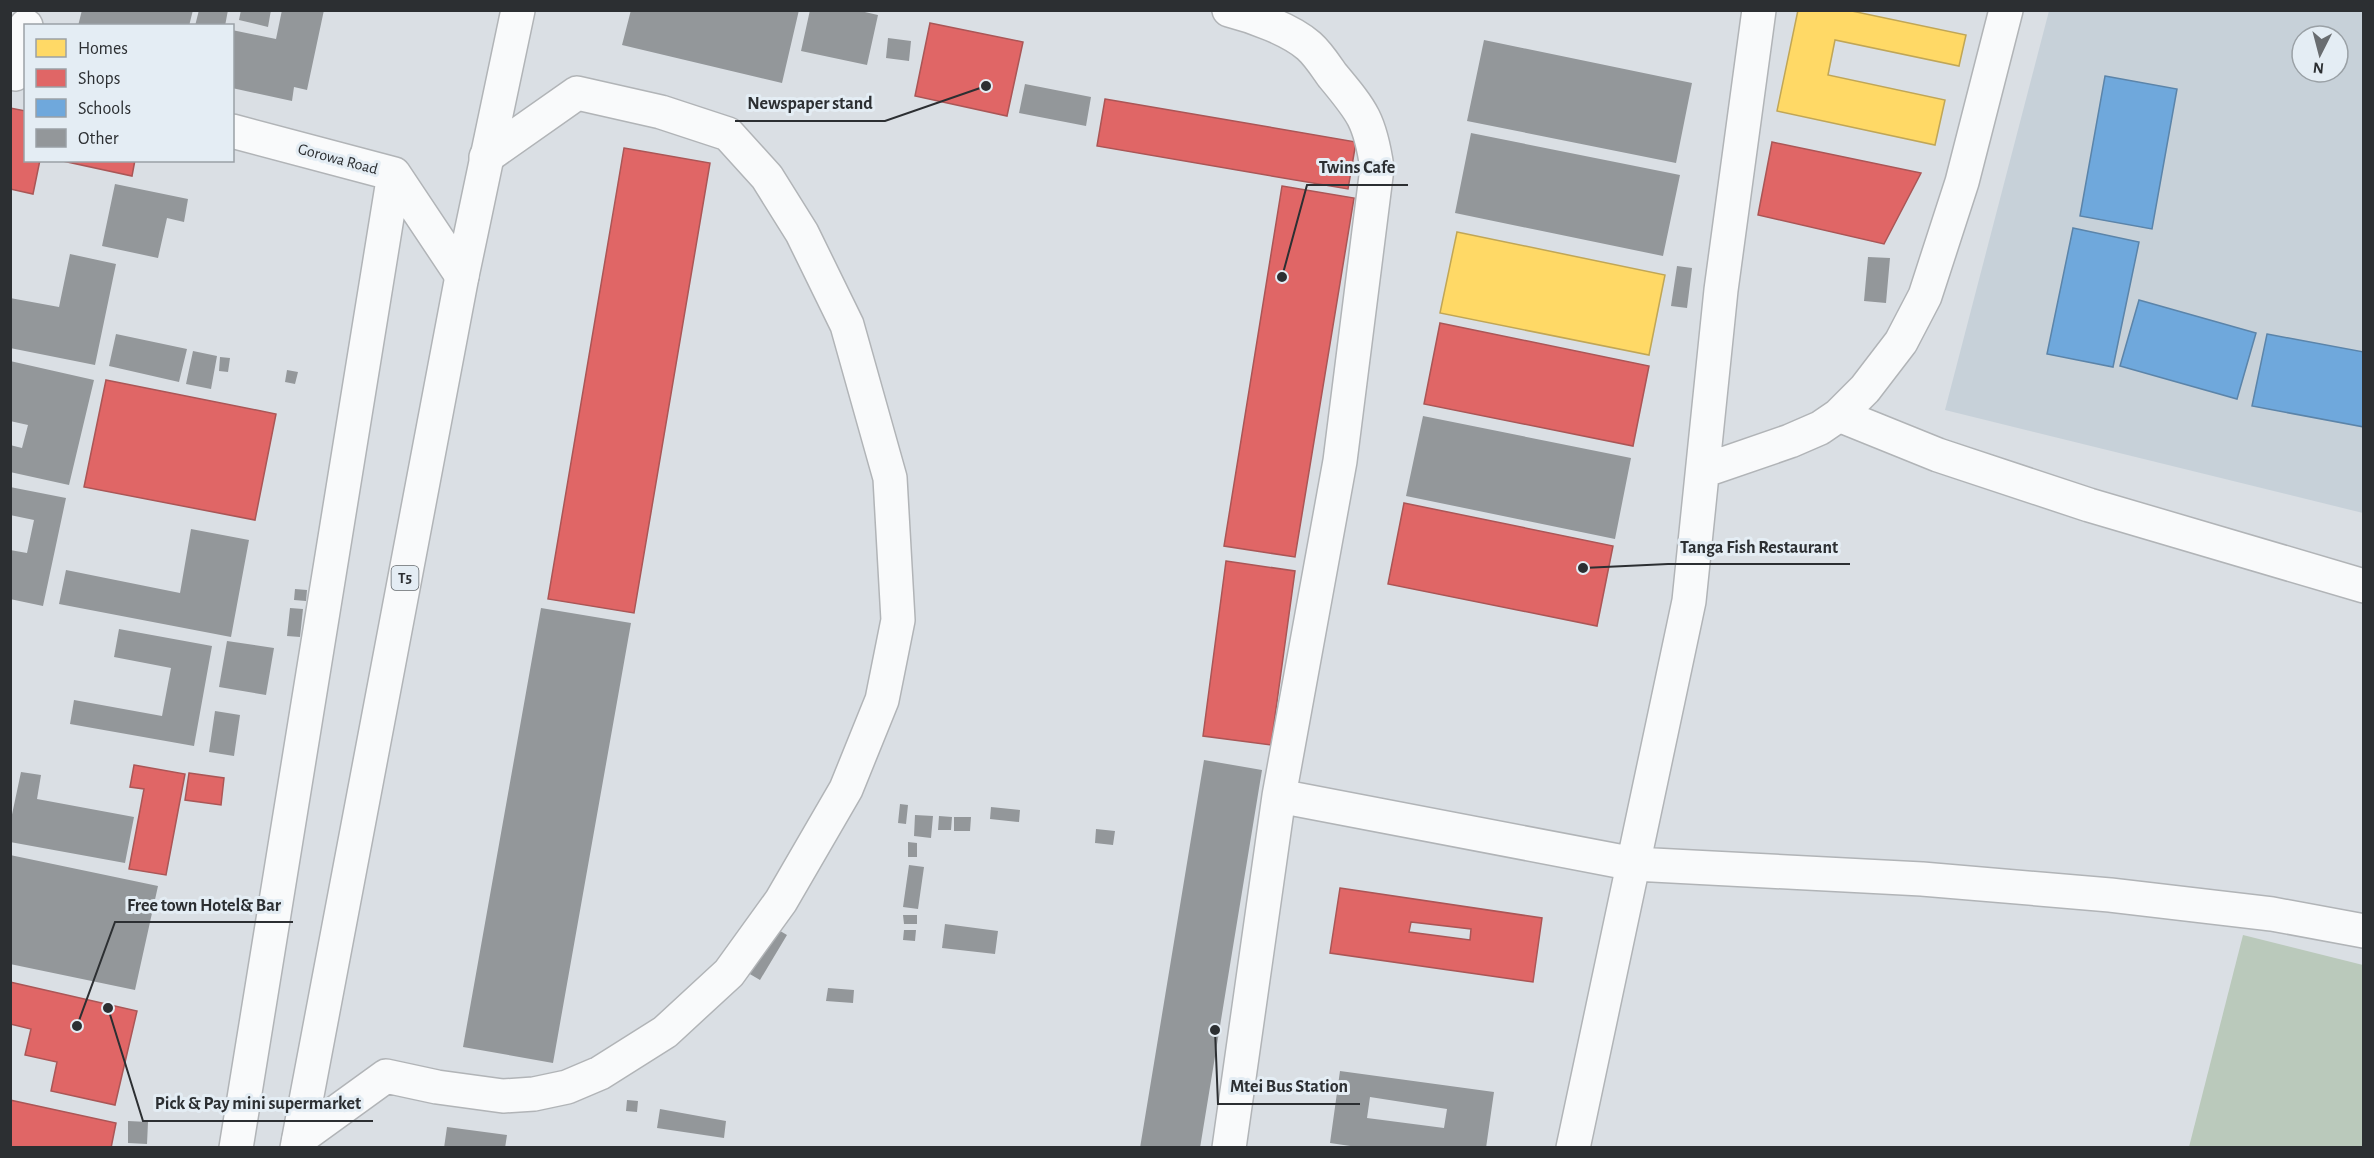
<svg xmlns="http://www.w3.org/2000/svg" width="2374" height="1158" font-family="'Alegreya Sans',sans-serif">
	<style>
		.built { fill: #c7d1d9; fill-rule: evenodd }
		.green { fill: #bac9bb }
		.homes { fill: #ffd966; stroke: #c0a656; stroke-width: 1.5 }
		.shops { fill: #e06666; stroke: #aa5656; stroke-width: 1.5; fill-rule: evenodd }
		.schools { fill: #6fa8dc; stroke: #5b84a9; stroke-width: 1.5 }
		.building { fill: #93979a; fill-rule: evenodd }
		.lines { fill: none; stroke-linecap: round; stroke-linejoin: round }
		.minor-casing { stroke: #b1b4b7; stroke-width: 36 }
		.highway-casing { stroke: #b1b4b7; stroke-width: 36 }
		.minor { stroke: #f9fafb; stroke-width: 33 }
		.highway { stroke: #f9fafb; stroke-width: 33 }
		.labels { text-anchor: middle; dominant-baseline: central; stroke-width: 6; stroke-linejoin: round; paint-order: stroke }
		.shield { fill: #e4edf4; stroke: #63686c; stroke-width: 1.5 }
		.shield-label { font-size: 15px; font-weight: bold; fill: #2c2f32 }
		.street-label { font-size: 16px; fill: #2c2f32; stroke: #e4edf4 }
		.leader { fill: none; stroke: #2c2f32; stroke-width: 2 }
		.callout-dot { fill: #2c2f32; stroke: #e4edf4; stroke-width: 2 }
		.callout-label { font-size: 18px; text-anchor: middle; font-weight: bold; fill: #2c2f32; stroke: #e4edf4; stroke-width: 6; stroke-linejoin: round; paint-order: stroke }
	</style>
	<rect width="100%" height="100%" fill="#dadfe4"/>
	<path class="built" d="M2049 11H2363V513L1945 410ZM2302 36H2338V72H2302Z"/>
	<path class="green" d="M2243 935 2363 965V1147H2189Z"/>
	<path class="homes" d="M1798 10H1847L1966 35 1959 66 1835 40 1828 75 1945 100 1935 145 1777 111Z
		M1457 232 1665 275 1649 355 1440 313Z"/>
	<path class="shops" d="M930 23 1023 42 1007 116 915 96Z
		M1105 99 1356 142 1348 189 1097 146Z
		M10 108 26 111V160H40L33 194 10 189Z
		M1772 142 1921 173 1884 244 1758 215Z
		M624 148 710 163 634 613 548 599Z
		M58 160H135L132 176Z
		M1282 186 1354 198 1295 557 1224 546Z
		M1440 323 1649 366 1633 446 1424 404Z
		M106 380 276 414 255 520 84 487Z
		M1404 503 1613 546 1597 626 1388 584Z
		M1226 561 1295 571 1271 745 1203 736Z
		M134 765 185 774 166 875 129 869 144 789 130 787Z
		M189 773 224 778 221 805 185 800Z
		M1340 888 1542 918 1533 982 1330 953ZM1411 922 1471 929 1470 940 1409 932Z
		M10 982 137 1011 115 1105 51 1091 57 1062 25 1055 31 1029 10 1024Z
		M10 1100 116 1123 111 1148H10Z"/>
	<path class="schools" d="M2105 76 2177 89 2152 229 2080 216Z
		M2073 228 2139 242 2113 367 2047 354Z
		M2139 300 2256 333 2237 399 2120 366Z
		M2267 334 2364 352V427L2252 406Z"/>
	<path class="building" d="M82 10H193L189 26H78Z
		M199 10H228L225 26H195Z
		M241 10H271L268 27 239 20Z
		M282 10H324L307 90 294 87 292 101 232 88V30L276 39Z
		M631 10H799L782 83 622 45Z
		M810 10H856L878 15 867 65 801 51Z
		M888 38 911 41 909 61 886 58Z
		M1484 40 1692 83 1676 163 1467 121Z
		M1025 84 1091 97 1086 126 1019 113Z
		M1471 133 1680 175 1663 256 1455 213Z
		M115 184 188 199 184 222 167 218 158 258 102 246Z
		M70 254 116 264 95 365 10 348V298L59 307Z
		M1868 257 1890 258 1886 303 1864 301Z
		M1677 266 1692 268 1687 308 1671 306Z
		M116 334 187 349 179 382 109 366Z
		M193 351 217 356 211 389 186 384Z
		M220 357 230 358 228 372 219 371Z
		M10 361 94 380 69 485 10 472V445L22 448 28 425 10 421Z
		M287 370 298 372 295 384 285 382Z
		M1423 416 1631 458 1615 539 1406 496Z
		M10 487 66 498 43 606 10 599V550L27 553 34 520 10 515Z
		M191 529 249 540 231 637 59 604 66 570 180 593Z
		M295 589 307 590 306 601 294 600Z
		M290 608 303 609 300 637 287 636Z
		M541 608 631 623 553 1063 463 1047Z
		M119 629 212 646 194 746 70 724 74 700 162 716 171 668 114 657Z
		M227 641 274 648 266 695 219 687Z
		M215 711 240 715 234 756 209 752Z
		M1204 760 1262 770 1200 1148H1140Z
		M21 772 41 775 37 799 134 817 125 863 10 842V824Z
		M900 804 908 805 906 824 898 823Z
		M991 807 1020 810 1019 822 990 819Z
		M915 815 933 816 931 838 914 836Z
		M939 816 952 817 951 830H938Z
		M954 817H971L970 831H954Z
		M1096 829 1115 831 1113 845 1095 843Z
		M908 842 917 843V857H908Z
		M10 855 158 886 135 990 10 964Z
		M909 865 924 867 918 909 903 907Z
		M903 915H917V924H904Z
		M945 924 998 931 995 954 942 948Z
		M770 925 787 935 760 980 743 970Z
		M904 930H916L915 941 903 940Z
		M828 988 854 990 853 1003 826 1001Z
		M1340 1071 1494 1092 1486 1148H1364L1330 1143ZM1370 1097 1447 1109 1444 1128 1367 1118Z
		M627 1100 638 1101 637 1112 626 1111Z
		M660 1109 726 1121 724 1138 657 1128Z
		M128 1121 148 1122 147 1144 128 1143Z
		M447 1127 507 1135 505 1148H444Z"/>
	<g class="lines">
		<defs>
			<path id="minor" d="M15 74 26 26
				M232 131 394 174 462 276
				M1839 415 1938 455 2089 505 2364 586
				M1703 471 1790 441 1820 428 1839 415 1865 389 1901 342 1925 296 1962 182 2006 10
				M1279 796 1634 864 1922 879 2110 895 2272 914 2364 931
				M299 1139 386 1076 437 1087 503 1096 534 1094 567 1087 600 1073 665 1032 729 973 781 901 846 789 882 700 898 620 890 478 847 325 802 233 767 177 728 134 661 112 577 93 486 157
				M236 1148 394 174
				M1229 1148 1279 796 1340 461 1377 168C1370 120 1362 111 1332 75 1325 65 1318 54 1309 46 1291 30 1253 16 1229 10
				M1573 1148 1689 601 1721 290 1759 10"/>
			<path id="highway" d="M297 1148 462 276 518 10"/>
		</defs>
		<use href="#minor" class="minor-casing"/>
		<use href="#highway" class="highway-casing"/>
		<use href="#minor" class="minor"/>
		<use href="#highway" class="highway"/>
	</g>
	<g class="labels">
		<rect class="shield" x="391.5" y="566" width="27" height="24" rx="4.5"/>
		<g class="shield-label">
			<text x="405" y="578">T5</text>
		</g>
		<g class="street-label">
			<text transform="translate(338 159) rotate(15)">Gorowa Road</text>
		</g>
	</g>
	<path class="leader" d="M986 86L885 121H735M1282 277L1307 185H1408M1583 568L1668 564H1850M77 1026L115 922H293M1215 1030L1218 1104H1360M108 1008L143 1121H373"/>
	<g class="callout-dot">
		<circle cx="986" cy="86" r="6"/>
		<circle cx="1282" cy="277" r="6"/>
		<circle cx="1583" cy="568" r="6"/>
		<circle cx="77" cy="1026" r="6"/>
		<circle cx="1215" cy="1030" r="6"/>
		<circle cx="108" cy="1008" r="6"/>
	</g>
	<g class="callout-label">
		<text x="810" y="109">Newspaper stand</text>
		<text x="1357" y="173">Twins Cafe</text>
		<text x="1759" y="553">Tanga Fish Restaurant</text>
		<text x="204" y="911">Free town Hotel&amp; Bar</text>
		<text x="1289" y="1092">Mtei Bus Station</text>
		<text x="258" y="1109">Pick &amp; Pay mini supermarket</text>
	</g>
	<rect width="2374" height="1158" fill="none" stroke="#2c2f32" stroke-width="24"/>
	<rect x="24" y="24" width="210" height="138" fill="#e4edf4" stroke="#9aa1a6" stroke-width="1.5"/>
	<rect x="36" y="39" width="30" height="18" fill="#ffd966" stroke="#9aa1a6" stroke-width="1.5"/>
	<text x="78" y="54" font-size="18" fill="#2c2f32">Homes</text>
	<rect x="36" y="69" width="30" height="18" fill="#e06666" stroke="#9aa1a6" stroke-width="1.5"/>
	<text x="78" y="84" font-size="18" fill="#2c2f32">Shops</text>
	<rect x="36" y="99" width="30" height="18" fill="#6fa8dc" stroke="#9aa1a6" stroke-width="1.5"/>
	<text x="78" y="114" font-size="18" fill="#2c2f32">Schools</text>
	<rect x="36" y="129" width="30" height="18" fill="#93979a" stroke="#9aa1a6" stroke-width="1.5"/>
	<text x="78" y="144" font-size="18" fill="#2c2f32">Other</text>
	<g transform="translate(2320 54) rotate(186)"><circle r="28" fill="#e4edf4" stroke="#9aa1a6" stroke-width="1.5"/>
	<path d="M0-4.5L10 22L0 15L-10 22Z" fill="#696d70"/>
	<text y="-9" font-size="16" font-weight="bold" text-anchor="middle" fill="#2c2f32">N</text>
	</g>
</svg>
